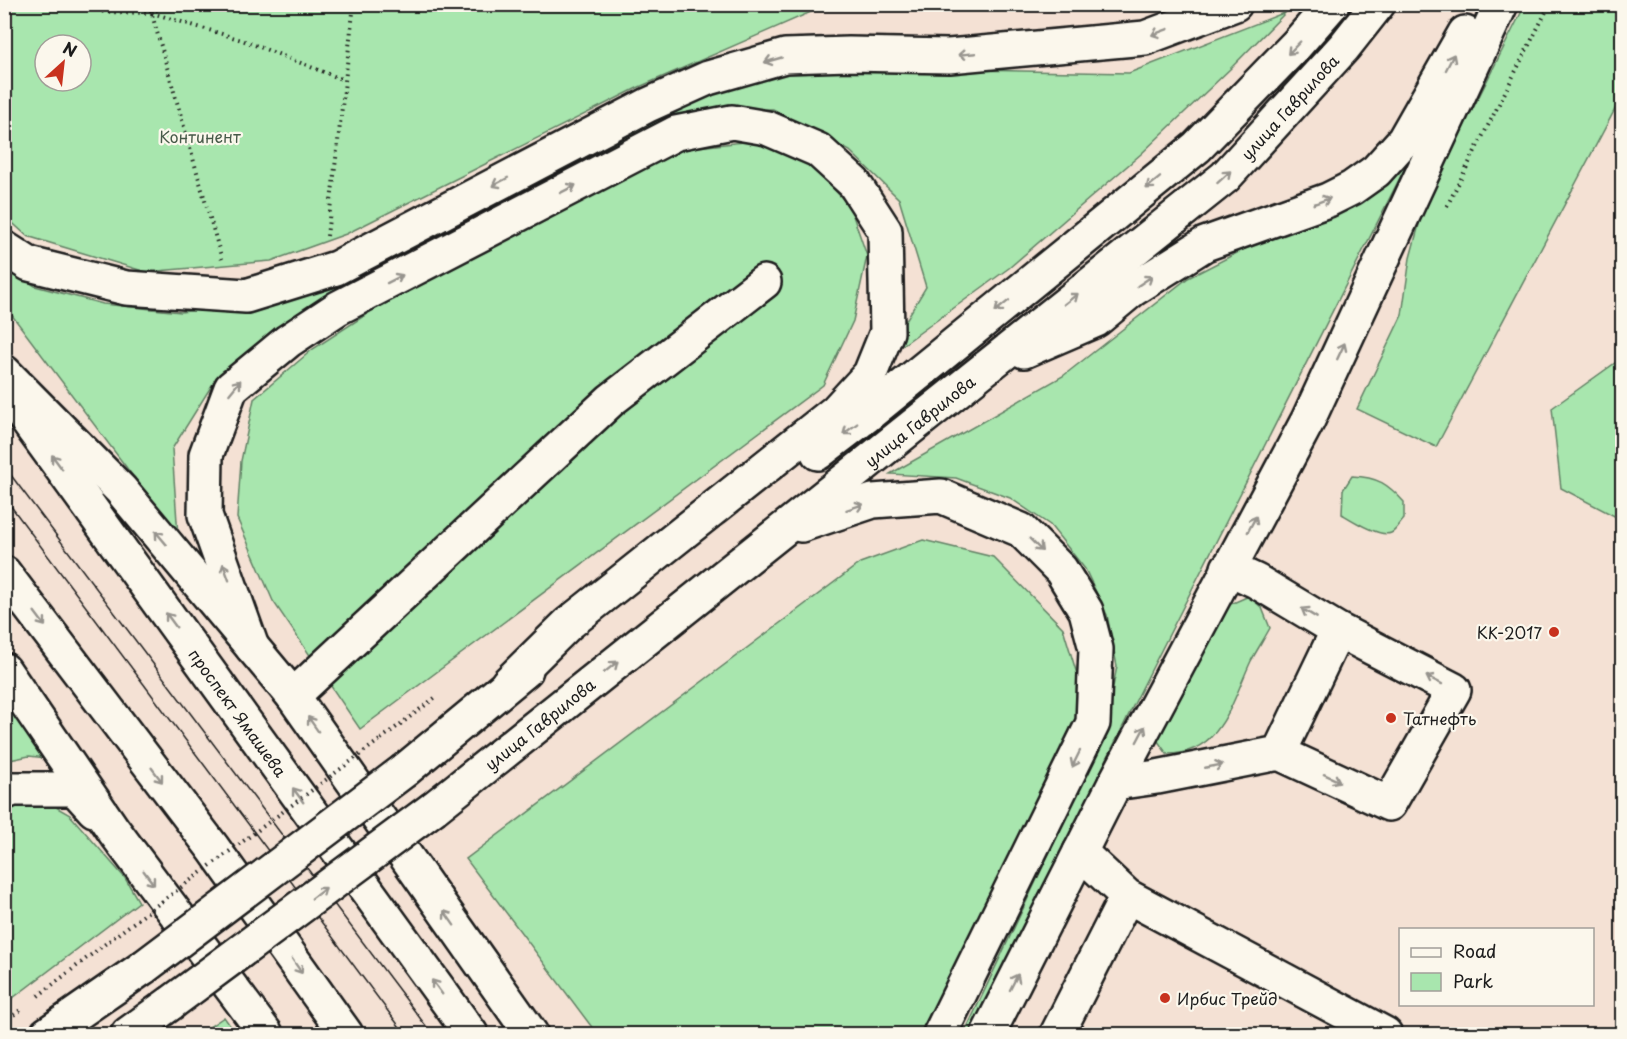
<svg xmlns="http://www.w3.org/2000/svg" width="1627" height="1039" font-family="'Playpen Sans',sans-serif">
	<style>
		.green { fill: #a8e6ae; stroke: #628165; stroke-width: 1.5; fill-rule: evenodd }
		.lines { fill: none; stroke-linecap: round; stroke-linejoin: round }
		.minor-casing { stroke: #1c1c1c; stroke-width: 38 }
		.major-casing { stroke: #1c1c1c; stroke-width: 38 }
		.path { stroke: #1c1c1c; stroke-width: 4; stroke-dasharray: 1.5 4.5; stroke-linecap: butt }
		.minor { stroke: #fbf7ec; stroke-width: 33 }
		.major { stroke: #fbf7ec; stroke-width: 33 }
		.tram { stroke: #1c1c1c; stroke-width: 1.5 }
		.major-bridge-casing { stroke: #1c1c1c; stroke-width: 38; stroke-linecap: butt }
		.path-bridge { stroke: #1c1c1c; stroke-width: 4; stroke-dasharray: 1.5 4.5; stroke-linecap: butt }
		.major-bridge { stroke: #fbf7ec; stroke-width: 33 }
		.oneway { stroke: #97948e }
		.poi-dot { fill: #c8321e; stroke: #fbf7ec; stroke-width: 2 }
		.labels { text-anchor: middle; dominant-baseline: central; stroke-width: 4.5; stroke-linejoin: round; paint-order: stroke }
		.street-label { font-size: 16px; fill: #1c1c1c; stroke: #fbf7ec }
		.park-label { font-size: 16px; fill: #465948; stroke: #fbf7ec }
		.poi-label { font-size: 16px; fill: #1c1c1c; stroke: #fbf7ec; text-anchor: start }
	</style>
	<rect width="100%" height="100%" fill="#f4e1d4"/>
	<filter id="ink" filterUnits="userSpaceOnUse"><feTurbulence type="fractalNoise" baseFrequency=".0167" numOctaves="2"/><feDisplacementMap in="SourceGraphic" scale="12" xChannelSelector="R" yChannelSelector="G"/><feConvolveMatrix kernelMatrix="1 2 1 2 8 2 1 2 1" color-interpolation-filters="sRGB"/></filter>
	<g filter="url(#ink)">
		<path class="green" d="M5 4H827V5L637 88 346 234 271 261 146 272 27 236 5 216ZM45 45H81V81H45Z
			M1525 5H1622V96L1436 447 1357 409 1402 315 1410 258 1424 206Z
			M1286 12 1230 69 1141 154 1009 268 882 360 926 287 899 199 850 151 773 109 703 110 306 311 217 377 172 449 178 536 5 306V265L35 286 103 304 181 312 292 298 709 94 802 67 1129 73Z
			M753 141 812 165 850 207 867 256 853 321 823 385 360 729 273 601 237 518 241 461 254 399 313 349 373 310 679 149Z
			M1418 142 1135 702 971 1034H964L1103 739 1117 666 1107 615 1085 569 1050 525 1010 498 956 478 890 474 1063 376 1188 278 1272 235Z
			M1622 358V520L1561 488 1552 408Z
			M1352 476C1378 477 1388 484 1404 502V519C1400 523 1396 531 1391 533 1380 538 1352 520 1342 514L1343 490Z
			M923 540 993 557 1063 628 1086 704 920 1034H597L466 859 860 563Z
			M1249 596 1262 608 1270 628C1264 639 1257 650 1251 661 1232 701 1222 754 1167 754L1155 737 1224 607Z
			M4 692 55 759 29 756 5 761Z
			M31 803H49L70 815 125 878 139 902 5 1004V809Z
			M224 1017 236 1034H199Z"/>
		<g class="lines">
			<defs>
				<path id="minor" d="M293 696 611 400 764 282
					M1279 753 1389 804 1454 690 1338 630
					M1115 783 1157 777 1279 753 1338 630 1256 581 1228 568
					M1127 896 1385 1034
					M1057 1034 1127 896 1080 852"/>
				<g id="major">
					<path d="M4 248 29 264 126 288 246 296 336 268 648 105 708 78 785 56 849 54 949 56 1145 38 1235 4"/>
					<path d="M1024 351 1096 320 1132 290 1205 244 1328 200 1352 188 1376 171 1404 140 1465 33"/>
					<path d="M4 372 121 490 293 696 531 1034"/>
					<path id="s1" d="M20 411 471 1034"/>
					<path d="M818 453 865 417 1197 147 1297 44 1332 4"/>
					<path d="M801 525 873 501 941 496 1021 530 1061 570 1086 611 1096 649 1093 723 940 1034"/>
					<path d="M4 573 213 848 346 1034"/>
					<path d="M252 647 205 515 206 455 231 388 288 341 338 308 676 133 732 122 767 128 818 150 854 183 885 231 887 332 870 374 836 411 568 624 508 683"/>
					<path d="M4 670 114 831 266 1034"/>
					<path d="M405 770 526 670"/>
					<path d="M4 793 13 789H75L94 810"/>
					<path id="s2" d="M434 808 1225 177 1344 47 1378 4"/>
					<path d="M47 1034 144 967"/>
					<path d="M128 1034 171 1003"/>
					<path d="M988 1034 1115 783 1308 420 1501 4"/>
				</g>
			</defs>
			<use href="#minor" class="minor-casing"/>
			<use href="#major" class="major-casing"/>
			<path class="path" d="M86 4 104 12 151 13 167 4
				M149 4 222 260
				M406 4 412 12
				M152 13 242 40 344 80
				M1447 206 1550 4
				M327 236 354 4
				M381 739 436 697
				M38 996 118 934
				M4 1022 23 1008"/>
			<use href="#minor" class="minor"/>
			<use href="#major" class="major"/>
			<path class="tram" d="M4 466 432 1034
				M4 497 405 1034"/>
			<defs>
				<path id="major-bridge" d="M144 967 405 770
					M171 1003 434 808"/>
			</defs>
			<use href="#major-bridge" class="major-bridge-casing"/>
			<path class="path-bridge" d="M118 934 381 739"/>
			<use href="#major-bridge" class="major-bridge"/>
		</g>
		<defs><path id="oneway-shaft" d="M-6 0H5M1.5-3L5.5 0L1.5 3" fill="none" stroke-width="1.6" stroke-linecap="round" stroke-linejoin="round" transform="scale(1.5)"/></defs>
		<g class="oneway">
			<use href="#oneway-shaft" transform="translate(1160 32) rotate(160)"/>
			<use href="#oneway-shaft" transform="translate(1294 48) rotate(134)"/>
			<use href="#oneway-shaft" transform="translate(967 54) rotate(175)"/>
			<use href="#oneway-shaft" transform="translate(773 60) rotate(164)"/>
			<use href="#oneway-shaft" transform="translate(1450 62) rotate(-63)"/>
			<use href="#oneway-shaft" transform="translate(1224 177) rotate(-42)"/>
			<use href="#oneway-shaft" transform="translate(500 182) rotate(152)"/>
			<use href="#oneway-shaft" transform="translate(1153 183) rotate(141)"/>
			<use href="#oneway-shaft" transform="translate(568 189) rotate(-27)"/>
			<use href="#oneway-shaft" transform="translate(1322 201) rotate(-21)"/>
			<use href="#oneway-shaft" transform="translate(395 279) rotate(-27)"/>
			<use href="#oneway-shaft" transform="translate(1145 281) rotate(-34)"/>
			<use href="#oneway-shaft" transform="translate(1071 299) rotate(-38)"/>
			<use href="#oneway-shaft" transform="translate(1002 306) rotate(141)"/>
			<use href="#oneway-shaft" transform="translate(1341 351) rotate(-65)"/>
			<use href="#oneway-shaft" transform="translate(235 387) rotate(-51)"/>
			<use href="#oneway-shaft" transform="translate(850 429) rotate(143)"/>
			<use href="#oneway-shaft" transform="translate(57 462) rotate(-126)"/>
			<use href="#oneway-shaft" transform="translate(855 507) rotate(-18)"/>
			<use href="#oneway-shaft" transform="translate(1252 524) rotate(-62)"/>
			<use href="#oneway-shaft" transform="translate(161 538) rotate(-130)"/>
			<use href="#oneway-shaft" transform="translate(1036 545) rotate(45)"/>
			<use href="#oneway-shaft" transform="translate(226 572) rotate(-110)"/>
			<use href="#oneway-shaft" transform="translate(1309 613) rotate(-149)"/>
			<use href="#oneway-shaft" transform="translate(40 619) rotate(53)"/>
			<use href="#oneway-shaft" transform="translate(171 620) rotate(-126)"/>
			<use href="#oneway-shaft" transform="translate(611 667) rotate(-39)"/>
			<use href="#oneway-shaft" transform="translate(1434 680) rotate(-153)"/>
			<use href="#oneway-shaft" transform="translate(313 724) rotate(-125)"/>
			<use href="#oneway-shaft" transform="translate(1141 734) rotate(-62)"/>
			<use href="#oneway-shaft" transform="translate(1076 759) rotate(116)"/>
			<use href="#oneway-shaft" transform="translate(1214 766) rotate(-11)"/>
			<use href="#oneway-shaft" transform="translate(157 775) rotate(53)"/>
			<use href="#oneway-shaft" transform="translate(1332 778) rotate(25)"/>
			<use href="#oneway-shaft" transform="translate(298 795) rotate(-126)"/>
			<use href="#oneway-shaft" transform="translate(149 878) rotate(53)"/>
			<use href="#oneway-shaft" transform="translate(319 893) rotate(-37)"/>
			<use href="#oneway-shaft" transform="translate(449 918) rotate(-125)"/>
			<use href="#oneway-shaft" transform="translate(297 966) rotate(55)"/>
			<use href="#oneway-shaft" transform="translate(1014 982) rotate(-63)"/>
			<use href="#oneway-shaft" transform="translate(437 987) rotate(-126)"/>
		</g>
	</g>
	<g class="poi-dot">
		<circle cx="1554" cy="632" r="6"/>
		<circle cx="1391" cy="718" r="6"/>
		<circle cx="1165" cy="998" r="6"/>
	</g>
	<g class="labels">
		<g class="street-label">
			<text stroke="none"><textPath href="#s2" startOffset="1107">улица Гаврилова</textPath></text>
			<text stroke="none"><textPath href="#s2" startOffset="621">улица Гаврилова</textPath></text>
			<text stroke="none"><textPath href="#s1" startOffset="372">проспект Ямашева</textPath></text>
			<text stroke="none"><textPath href="#s2" startOffset="135">улица Гаврилова</textPath></text>
		</g>
		<g class="park-label">
			<text x="200" y="136">Континент</text>
		</g>
		<g class="poi-label">
			<text x="1542" y="632" text-anchor="end">КК-2017</text>
			<text x="1403" y="718">Татнефть</text>
			<text x="1177" y="998">Ирбис Трейд</text>
		</g>
	</g>
	<rect width="1627" height="1039" fill="none" stroke="#fbf7ec" stroke-width="24"/>
	<rect x="12" y="12" width="1603" height="1015" fill="none" stroke="#1c1c1c" stroke-width="2" filter="url(#ink)"/>
	<rect x="1399" y="928" width="195" height="78" fill="#fbf7ec" stroke="#a29f99" stroke-width="1.5"/>
	<rect x="1411" y="948" width="30" height="9" fill="#fbf7ec" stroke="#a29f99" stroke-width="1.5"/>
	<text x="1453" y="958" font-size="18" fill="#1c1c1c">Road</text>
	<rect x="1411" y="973" width="30" height="18" fill="#a8e6ae" stroke="#a29f99" stroke-width="1.5"/>
	<text x="1453" y="988" font-size="18" fill="#1c1c1c">Park</text>
	<g transform="translate(63 63) rotate(27)"><circle r="28" fill="#fbf7ec" stroke="#a29f99" stroke-width="1.5"/>
	<path d="M0-4.5L10 22L0 15L-10 22Z" fill="#c8321e"/>
	<text y="-9" font-size="16" font-weight="bold" text-anchor="middle" fill="#1c1c1c">N</text>
	</g>
</svg>
